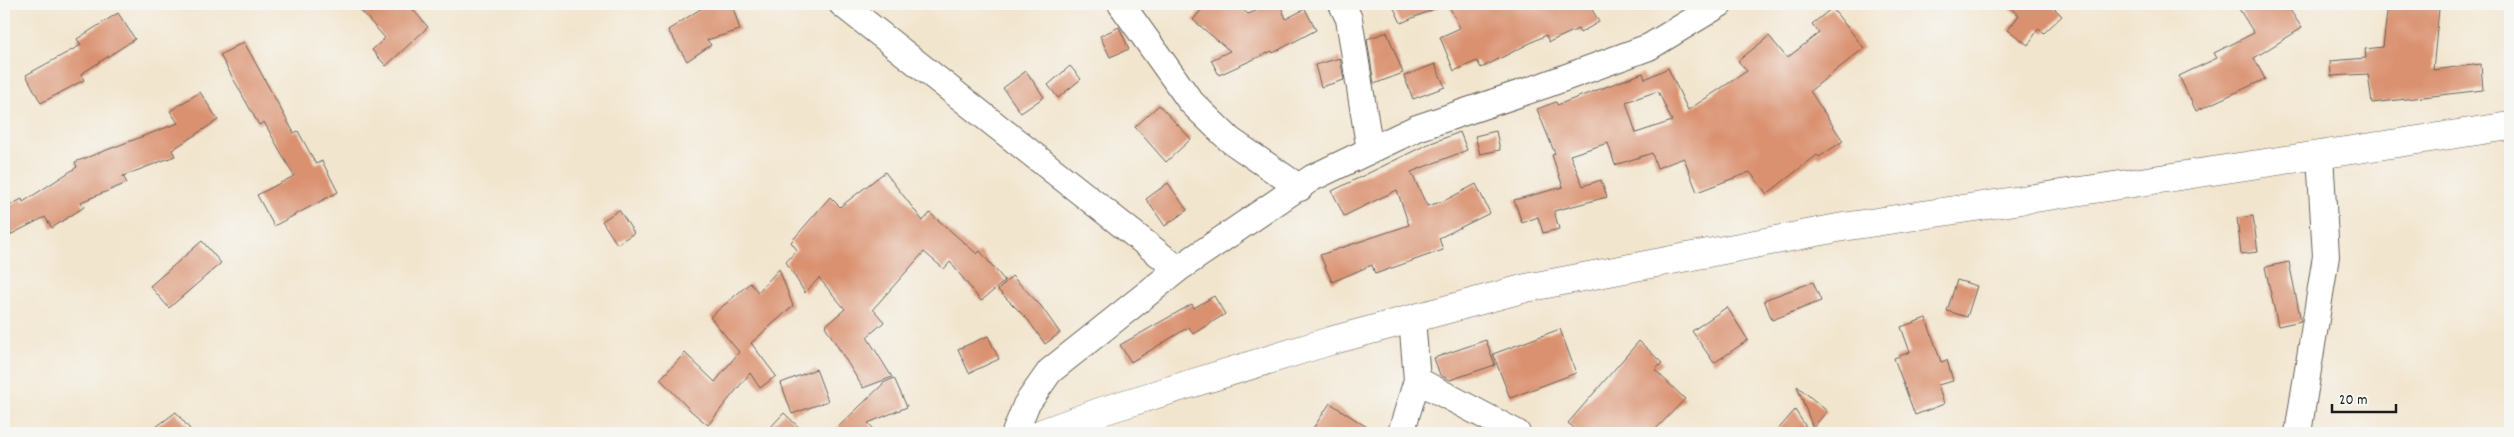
<svg xmlns="http://www.w3.org/2000/svg" width="2514" height="437" font-family="Dekko,sans-serif">
	<style>
		.building { fill: #da9170; fill-rule: evenodd }
		.lines { fill: none; stroke-linecap: round; stroke-linejoin: round }
		.minor-casing { stroke: #67625a; stroke-width: 28 }
		.major-casing { stroke: #67625a; stroke-width: 29 }
		.minor { stroke: #fff; stroke-width: 26 }
		.major { stroke: #fff; stroke-width: 28 }
	</style>
	<rect width="100%" height="100%" fill="#f6f6f2"/>
	<filter id="ink" filterUnits="userSpaceOnUse"><feTurbulence type="fractalNoise" baseFrequency=".02" numOctaves="2"/><feDisplacementMap in="SourceGraphic" scale="10" xChannelSelector="R" yChannelSelector="G"/><feConvolveMatrix kernelMatrix="1 2 1 2 8 2 1 2 1" color-interpolation-filters="sRGB"/></filter>
	<filter id="wash" filterUnits="userSpaceOnUse"><feTurbulence type="fractalNoise" baseFrequency=".0096" numOctaves="4" result="noise"/><feDisplacementMap in="SourceGraphic" scale="20" xChannelSelector="R" yChannelSelector="G"/><feGaussianBlur stdDeviation="1.12" result="paint"/><feColorMatrix in="noise" values="0 0 0 0 0 0 0 0 0 0 0 0 0 0 0 0 0 1.4 0 .05"/><feComposite in="paint" operator="in"/></filter>
	<g filter="url(#wash)">
		<rect width="100%" height="100%" fill="#f2e5ce"/>
		<g id="blocks">
			<path class="building" d="M355 4H408L428 27 386 66 372 50 385 38Z
				M708 4H732L740 30 707 40 711 45 687 61 668 30Z
				M1206 4H1236L1248 14 1274 4H1280L1286 19 1305 9 1316 30 1273 53 1272 51 1219 75 1211 60 1230 51 1193 20Z
				M1392 4H1446L1401 23Z
				M1448 4H1589L1599 22 1580 33 1578 29 1549 42 1546 35 1481 68 1477 61 1454 71 1440 37 1460 28Z
				M2005 4H2050L2062 16 2044 33 2039 28 2028 45 2008 30 2019 15Z
				M2236 4H2286L2302 28 2254 58 2265 79 2196 111 2179 76 2217 58 2214 53 2254 33Z
				M2388 4 2439 9 2433 70 2481 64 2483 90 2372 103 2368 74 2331 76 2330 61 2366 58 2365 49 2383 47Z
				M1832 8 1864 48 1810 91 1843 141 1819 157 1817 155 1767 194 1750 172 1697 192 1684 158 1657 168 1652 153 1615 165 1608 143 1570 155 1583 186 1601 180 1607 197 1554 211 1559 229 1543 233 1538 217 1522 223 1514 200 1563 187 1552 155 1555 154 1537 109 1556 102 1557 105 1643 73 1645 79 1668 68 1688 110 1747 71 1738 61 1769 36 1787 58 1819 33 1812 24ZM1658 91 1672 121 1636 133 1626 102Z
				M118 13 135 39 81 74 84 80 41 103 26 75 81 45 77 39Z
				M1119 27 1129 49 1110 57 1100 36Z
				M1387 32 1403 73 1374 84 1367 39Z
				M244 42 294 133 298 131 316 164 322 161 338 192 274 226 257 195 294 176 264 122 259 125 220 55Z
				M1340 58 1344 80 1321 87 1315 65Z
				M1435 64 1445 87 1413 99 1404 76Z
				M1070 66 1081 79 1058 98 1048 85Z
				M1026 71 1044 97 1021 113 1003 88Z
				M200 92 218 120 172 150 175 156 123 176 127 183 81 202 84 207 52 228 45 217 4 238V208L22 199 23 202 77 167 75 162 178 123 170 111Z
				M1159 105 1191 139 1166 162 1135 127Z
				M1496 131 1500 150 1480 154 1475 136Z
				M1460 132 1467 150 1411 172 1427 206 1444 201 1476 184 1490 213 1439 238 1443 250 1375 274 1372 265 1332 282 1320 255 1409 225 1397 190 1344 216 1332 191 1426 145Z
				M885 172 923 221 930 213 977 254 980 251 1005 281 981 301 950 262 944 269 924 252 873 309 884 322 867 337 892 377 863 388 825 326 845 309 819 278 805 293 786 262 797 250 791 242 830 197 840 207Z
				M1168 183 1187 210 1165 226 1146 199Z
				M619 210 634 233 617 244 602 221Z
				M2253 216 2258 252 2241 254 2237 218Z
				M202 241 221 263 169 308 150 286Z
				M2289 262 2301 321 2278 326 2265 267Z
				M779 269 793 306 751 343 776 376 760 388 750 373 708 425 691 411 660 379 685 353 715 382 739 352 710 317 750 283 758 292Z
				M1012 276 1041 306 1060 333 1045 344 1028 320 998 290Z
				M1957 280 1977 286 1967 317 1947 311Z
				M1813 282 1821 301 1772 320 1764 300Z
				M1214 296 1225 314 1193 334 1189 327 1131 362 1120 345 1192 304 1194 308Z
				M1727 307 1748 340 1714 363 1692 331Z
				M1926 318 1941 362 1947 360 1953 381 1938 385 1944 404 1915 415 1894 358 1910 352 1901 327Z
				M1560 329 1576 373 1510 398 1493 354Z
				M988 336 999 359 969 373 958 349Z
				M1486 340 1495 365 1450 380 1440 375 1434 358Z
				M1639 341 1662 363 1655 370 1685 399 1652 433H1580L1568 423Z
				M816 369 828 401 792 414 781 383Z
				M894 378 907 407 868 423 878 433H832L885 382Z
				M1797 386 1827 411 1813 428Z
				M1330 403 1376 433H1310Z
				M1795 410 1810 433H1775Z
				M176 412 193 433H148Z
				M784 413 805 433H765Z"/>
		</g>
	</g>
	<g filter="url(#ink)">
		<use href="#blocks" fill-opacity="0" stroke="#67625a" stroke-width="1"/>
		<g class="lines">
			<defs>
				<path id="minor" d="M842 4 1178 269
					M1121 4 1191 102 1230 140 1300 188
					M1342 4 1349 19 1370 151
					M1417 380 1517 433
					M1015 433 1026 405 1050 371 1178 269 1312 178 1417 128 1545 85 1649 47 1720 4
					M1401 433 1417 380 1412 319
					M2298 433 2326 256 2320 155"/>
				<path id="major" d="M1042 433 1102 411 1330 341 1526 288 1843 227 2510 126"/>
			</defs>
			<use href="#minor" class="minor-casing"/>
			<use href="#major" class="major-casing"/>
			<use href="#minor" class="minor"/>
			<use href="#major" class="major"/>
		</g>
	</g>
	<rect width="2514" height="437" fill="none" stroke="#f6f6f2" stroke-width="20"/>
	<path d="M2332 404v8h64v-8" fill="none" stroke="#1c1c1c" stroke-width="2.5"/>
	<text x="2339" y="404" font-size="15" fill="#1c1c1c" stroke="#f6f6f2" stroke-width="4" paint-order="stroke">20 m</text>
</svg>
